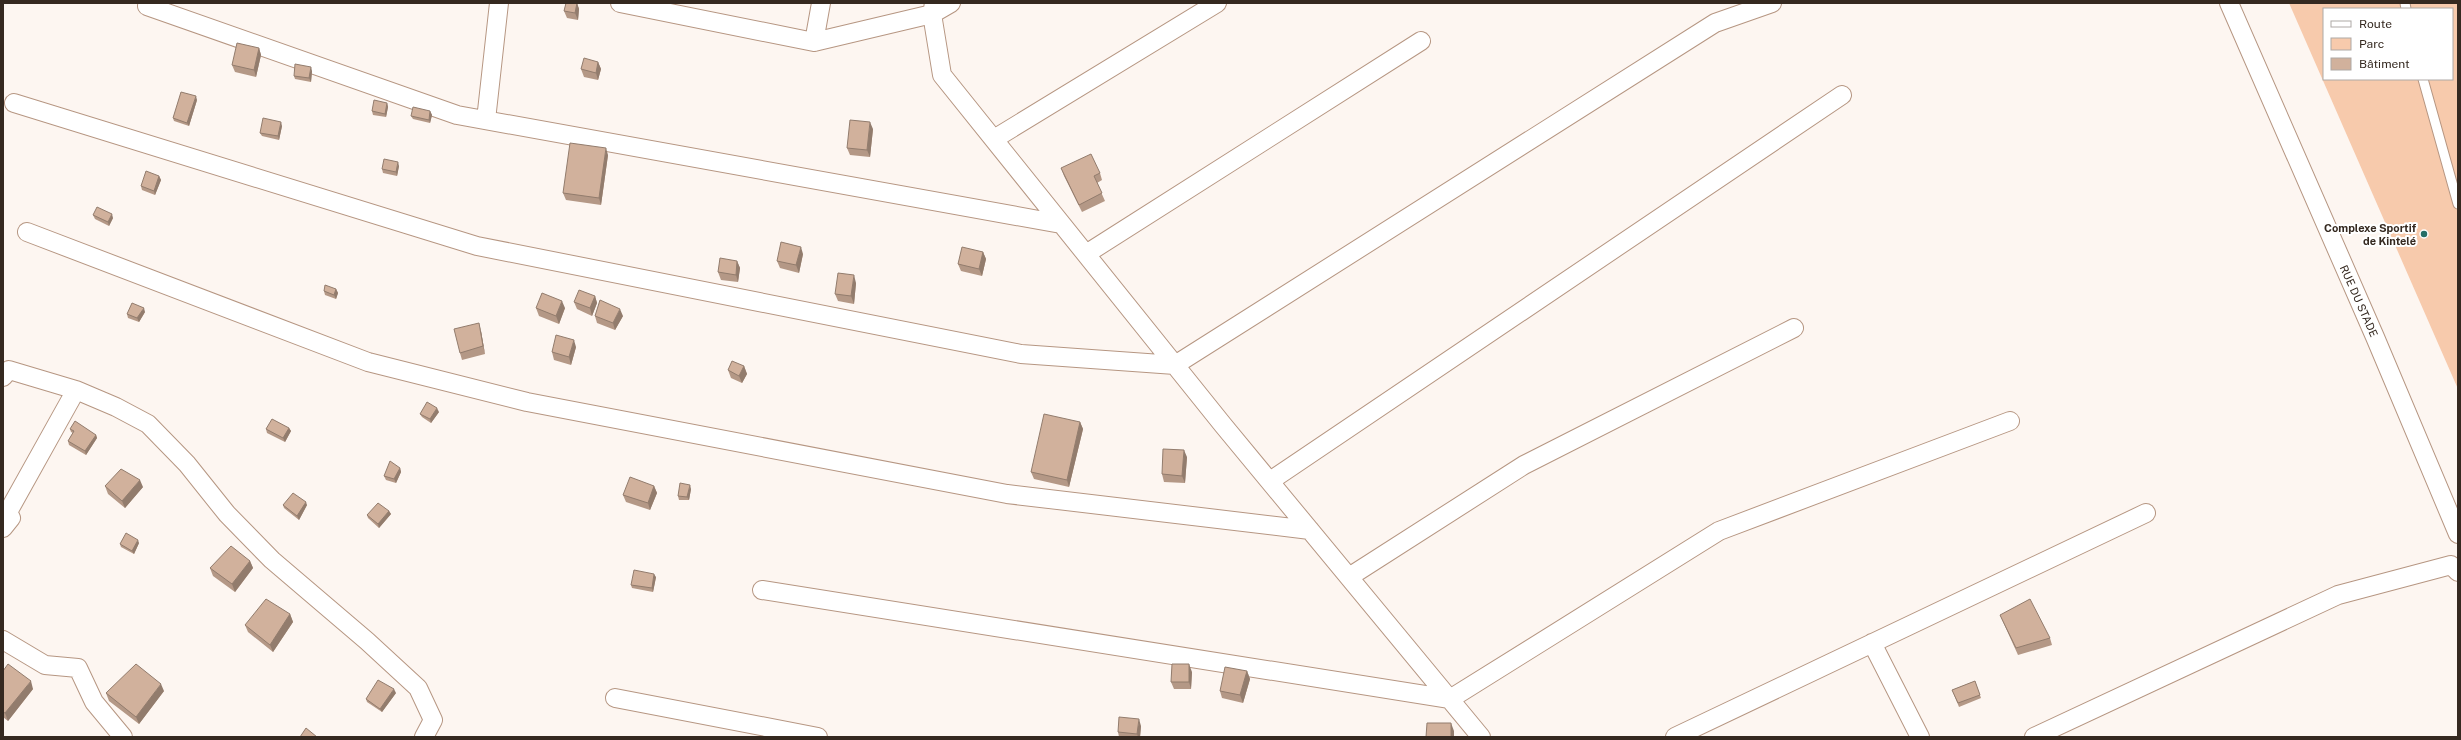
<svg xmlns="http://www.w3.org/2000/svg" width="2461" height="740" font-family="'Public Sans',sans-serif">
	<style>
		.green { fill: #f7caac; fill-rule: evenodd }
		.lines { fill: none; stroke-linecap: round; stroke-linejoin: round }
		.service-casing { stroke: #b69682; stroke-width: 11 }
		.minor-casing { stroke: #b69682; stroke-width: 20 }
		.service { stroke: #fff; stroke-width: 9 }
		.minor { stroke: #fff; stroke-width: 18 }
		.wall { fill: #b49886 }
		.shaded-wall { fill: #927c6d }
		.building { fill: #d1b19c; stroke: #927c6d }
		.poi-dot { fill: #266f67; stroke: #fff; stroke-width: 1.5 }
		.labels { text-anchor: middle; dominant-baseline: central; stroke-width: 4; stroke-linejoin: round; paint-order: stroke }
		.poi-label { font-size: 11px; font-weight: bold; fill: #352920; stroke: #fff; text-anchor: end }
		.street-label { font-size: 11px; fill: #352920; stroke: #fff }
	</style>
	<rect width="100%" height="100%" fill="#fdf6f1"/>
	<path class="green" d="M2289 3H2458V389ZM2324 9H2452V79H2324Z"/>
	<g class="lines">
		<defs>
			<path id="service" d="M2405 3 2406 9
				M2423 79 2458 204"/>
			<path id="minor" d="M620 3 814 42 932 14 951 3
				M934 3 932 14 942 75 1223 425 1481 737
				M2229 3 2375 337 2458 534
				M147 6 457 115 1061 224
				M814 42 821 3
				M14 103 477 246 1021 354 1175 365 1715 23 1772 3
				M486 120 499 3
				M994 139 1217 3
				M27 232 368 362 527 402 1007 494 1310 530
				M1086 254 1421 41
				M3 377 9 370 76 390 8 512
				M76 390 116 407 148 424 187 464 227 514 272 560 367 641 418 688 433 720 424 737
				M1270 481 1842 95
				M3 510 8 512 11 518 3 528
				M1349 577 1524 465 1794 328
				M762 590 1450 699 1719 531 2010 421
				M3 640 45 665 78 668 94 702 123 737
				M1872 643 1920 737
				M615 698 818 737
				M1675 737 2146 513
				M2034 737 2338 595 2451 565 2458 572"/>
		</defs>
		<use href="#service" class="service-casing"/>
		<use href="#minor" class="minor-casing"/>
		<use href="#service" class="service"/>
		<use href="#minor" class="minor"/>
	</g>
	<path class="wall" d="M566 3H577L579 9 578 20 567 18 564 11Z
		M259 48 261 55 256 77 235 72 232 65Z
		M598 62 601 69 598 80 584 77 581 69Z
		M312 71 311 82 295 79 294 76Z
		M197 100 189 126 174 121 173 118Z
		M387 103 388 107 386 117 373 115 372 111Z
		M430 111 432 115 430 123 413 119 411 116Z
		M282 126 279 140 262 136 260 133Z
		M873 129 870 157 850 155 847 148Z
		M608 155 601 205 566 200 563 193Z
		M399 166 397 176 383 173 382 169Z
		M1061 168 1100 173 1102 180 1097 183 1105 201 1082 212 1064 176Z
		M159 176 161 180 155 195 142 190 141 186Z
		M93 215 113 218 109 226 95 219Z
		M983 252 986 259 982 276 961 271 958 264Z
		M803 254 799 273 780 268 777 261Z
		M737 261 740 268 738 282 721 280 718 272Z
		M856 283 854 304 838 301 835 294Z
		M336 289 338 293 336 299 325 295 324 291Z
		M595 296 597 303 592 316 577 309 574 302Z
		M536 308H565L559 324 539 316Z
		M145 312 139 322 128 318 127 314Z
		M595 316H623L615 330 597 323Z
		M481 331 485 354 462 360 460 353Z
		M576 347 571 365 554 360 552 352Z
		M744 366 747 374 742 383 731 378 728 370Z
		M439 412 431 423 422 417 420 414Z
		M1080 422 1083 429 1069 487 1034 479 1031 472Z
		M289 428 291 431 285 442 267 433 266 429Z
		M70 429 96 435 97 438 86 455 69 445 68 441 73 433 71 432Z
		M1187 457 1185 483 1164 482 1162 474Z
		M400 468 401 472 396 483 386 480 384 476Z
		M105 486 143 487 125 508 108 494Z
		M654 486 657 493 650 510 626 502 623 495Z
		M691 489 689 500H679L678 496Z
		M283 505H307L299 520 284 508Z
		M389 511 391 514 379 528 368 518 367 515Z
		M139 543 134 554 121 547 120 544Z
		M250 561 253 568 235 592 213 576 210 568Z
		M656 577 653 592 632 588 631 585Z
		M290 614 293 622 273 652 248 632 245 625Z
		M2000 615 2050 638 2052 645 2018 655 2003 622Z
		M3 671 33 689 8 721 3 717Z
		M1247 671 1250 679 1243 703 1222 698 1220 691Z
		M1192 672 1191 689H1174L1171 682Z
		M1975 681 1981 698 1959 707 1952 690Z
		M164 691 139 724 109 701 106 693Z
		M396 693 382 712 367 702 366 699Z
		M1141 726 1140 737H1119L1118 732Z"/>
	<path class="shaded-wall" d="M577 3 579 9 578 20 575 13Z
		M259 48 261 55 256 77 254 70Z
		M598 62 601 69 598 80 596 73Z
		M311 67 312 71 311 82 309 78Z
		M196 96 197 100 189 126 187 123Z
		M387 103 388 107 386 117 385 114Z
		M430 111 432 115 430 123 429 120Z
		M281 122 282 126 279 140 278 136Z
		M870 122 873 129 870 157 867 150Z
		M606 148 608 155 601 205 599 198Z
		M398 162 399 166 397 176 396 172Z
		M159 176 161 180 155 195 154 191Z
		M112 214 113 218 109 226 108 222Z
		M801 247 803 254 799 273 796 265Z
		M983 252 986 259 982 276 979 269Z
		M737 261 740 268 738 282 736 275Z
		M854 275 856 283 854 304 851 296Z
		M336 289 338 293 336 299 334 295Z
		M595 296 597 303 592 316 590 308Z
		M562 301 565 308 559 324 556 316Z
		M144 308 145 312 139 322 137 318Z
		M620 309 623 316 615 330 613 323Z
		M479 323 481 331 485 354 483 346Z
		M574 340 576 347 571 365 569 357Z
		M744 366 747 374 742 383 739 376Z
		M437 408 439 412 431 423 430 419Z
		M1080 422 1083 429 1069 487 1067 480Z
		M289 428 291 431 285 442 283 438Z
		M96 435 97 438 86 455 85 451Z
		M1184 450 1187 457 1185 483 1182 476Z
		M400 468 401 472 396 483 394 479Z
		M140 480 143 487 125 508 122 501Z
		M690 485 691 489 689 500 687 497Z
		M654 486 657 493 650 510 648 503Z
		M306 502 307 505 299 520 297 516Z
		M389 511 391 514 379 528 378 524Z
		M138 540 139 543 134 554 132 551Z
		M250 561 253 568 235 592 232 584Z
		M654 574 656 577 653 592 652 588Z
		M290 614 293 622 273 652 270 645Z
		M1189 664 1192 672 1191 689 1189 682Z
		M1247 671 1250 679 1243 703 1240 695Z
		M31 681 33 689 8 721 5 713Z
		M161 684 164 691 139 724 136 717Z
		M394 689 396 693 382 712 380 709Z
		M1139 719 1141 726 1140 737H1138L1137 734Z
		M1451 723 1454 731V737H1451Z"/>
	<path class="building" d="M566 3H577L575 13 564 11Z
		M237 43 259 48 254 70 232 65Z
		M584 58 598 62 596 73 581 69Z
		M295 64 311 67 309 78 294 76Z
		M181 92 196 96 187 123 173 118Z
		M374 100 387 103 385 114 372 111Z
		M413 107 430 111 429 120 411 116Z
		M263 118 281 122 278 136 260 133Z
		M850 120 870 122 867 150 847 148Z
		M570 143 606 148 599 198 563 193Z
		M1091 154 1100 173 1094 176 1102 193 1079 205 1061 168Z
		M384 159 398 162 396 172 382 169Z
		M146 171 159 176 154 191 141 186Z
		M97 207 112 214 108 222 93 215Z
		M781 242 801 247 796 265 777 261Z
		M962 247 983 252 979 269 958 264Z
		M720 258 737 261 736 275 718 272Z
		M838 273 854 275 851 296 835 294Z
		M325 285 336 289 334 295 324 291Z
		M579 290 595 296 590 308 574 302Z
		M542 293 562 301 556 316 536 308Z
		M600 300 620 309 613 323 595 316Z
		M132 303 144 308 137 318 127 314Z
		M479 323 483 346 460 353 454 329Z
		M556 335 574 340 569 357 552 352Z
		M732 361 744 366 739 376 728 370Z
		M427 402 437 408 430 419 420 414Z
		M1044 414 1080 422 1067 480 1031 472Z
		M272 419 289 428 283 438 266 429Z
		M75 421 96 435 85 451 68 441 74 431 70 429Z
		M1163 449 1184 450 1182 476 1162 474Z
		M390 461 400 468 394 479 384 476Z
		M121 469 140 480 122 501 105 486Z
		M630 477 654 486 648 503 623 495Z
		M680 483 690 485 687 497 678 496Z
		M293 493 306 502 297 516 283 505Z
		M378 503 389 511 378 524 367 515Z
		M126 533 138 540 132 551 120 544Z
		M231 546 250 561 232 584 210 568Z
		M634 570 654 574 652 588 631 585Z
		M266 599 290 614 270 645 245 625Z
		M2030 599 2050 638 2016 648 2000 615Z
		M8 664 31 681 5 713 3 712V671Z
		M136 664 161 684 136 717 106 693Z
		M1172 664H1189V682H1171Z
		M1225 667 1247 671 1240 695 1220 691Z
		M378 680 394 689 380 709 366 699Z
		M1975 681 1980 695 1958 703 1952 690Z
		M1119 717 1139 719 1137 734 1118 732Z
		M1427 723H1451V737H1426Z
		M306 728 317 737H300Z"/>
	<circle class="poi-dot" cx="2424" cy="234" r="4"/>
	<g class="labels">
		<g class="poi-label">
			<text x="2416" y="228">Complexe Sportif<tspan x="2416" dy="13">de Kintelé</tspan></text>
		</g>
		<g class="street-label">
			<text transform="translate(2359 301) rotate(66)">RUE DU STADE</text>
		</g>
	</g>
	<rect width="2461" height="740" fill="none" stroke="#352920" stroke-width="8"/>
	<rect x="2323" y="8" width="130" height="72" fill="#ffffff" stroke="#aea9a6"/>
	<rect x="2331" y="21" width="20" height="6" fill="#ffffff" stroke="#aea9a6"/>
	<text x="2359" y="28" font-size="12" fill="#352920">Route</text>
	<rect x="2331" y="38" width="20" height="12" fill="#f7caac" stroke="#aea9a6"/>
	<text x="2359" y="48" font-size="12" fill="#352920">Parc</text>
	<rect x="2331" y="58" width="20" height="12" fill="#d1b19c" stroke="#aea9a6"/>
	<text x="2359" y="68" font-size="12" fill="#352920">Bâtiment</text>
</svg>
